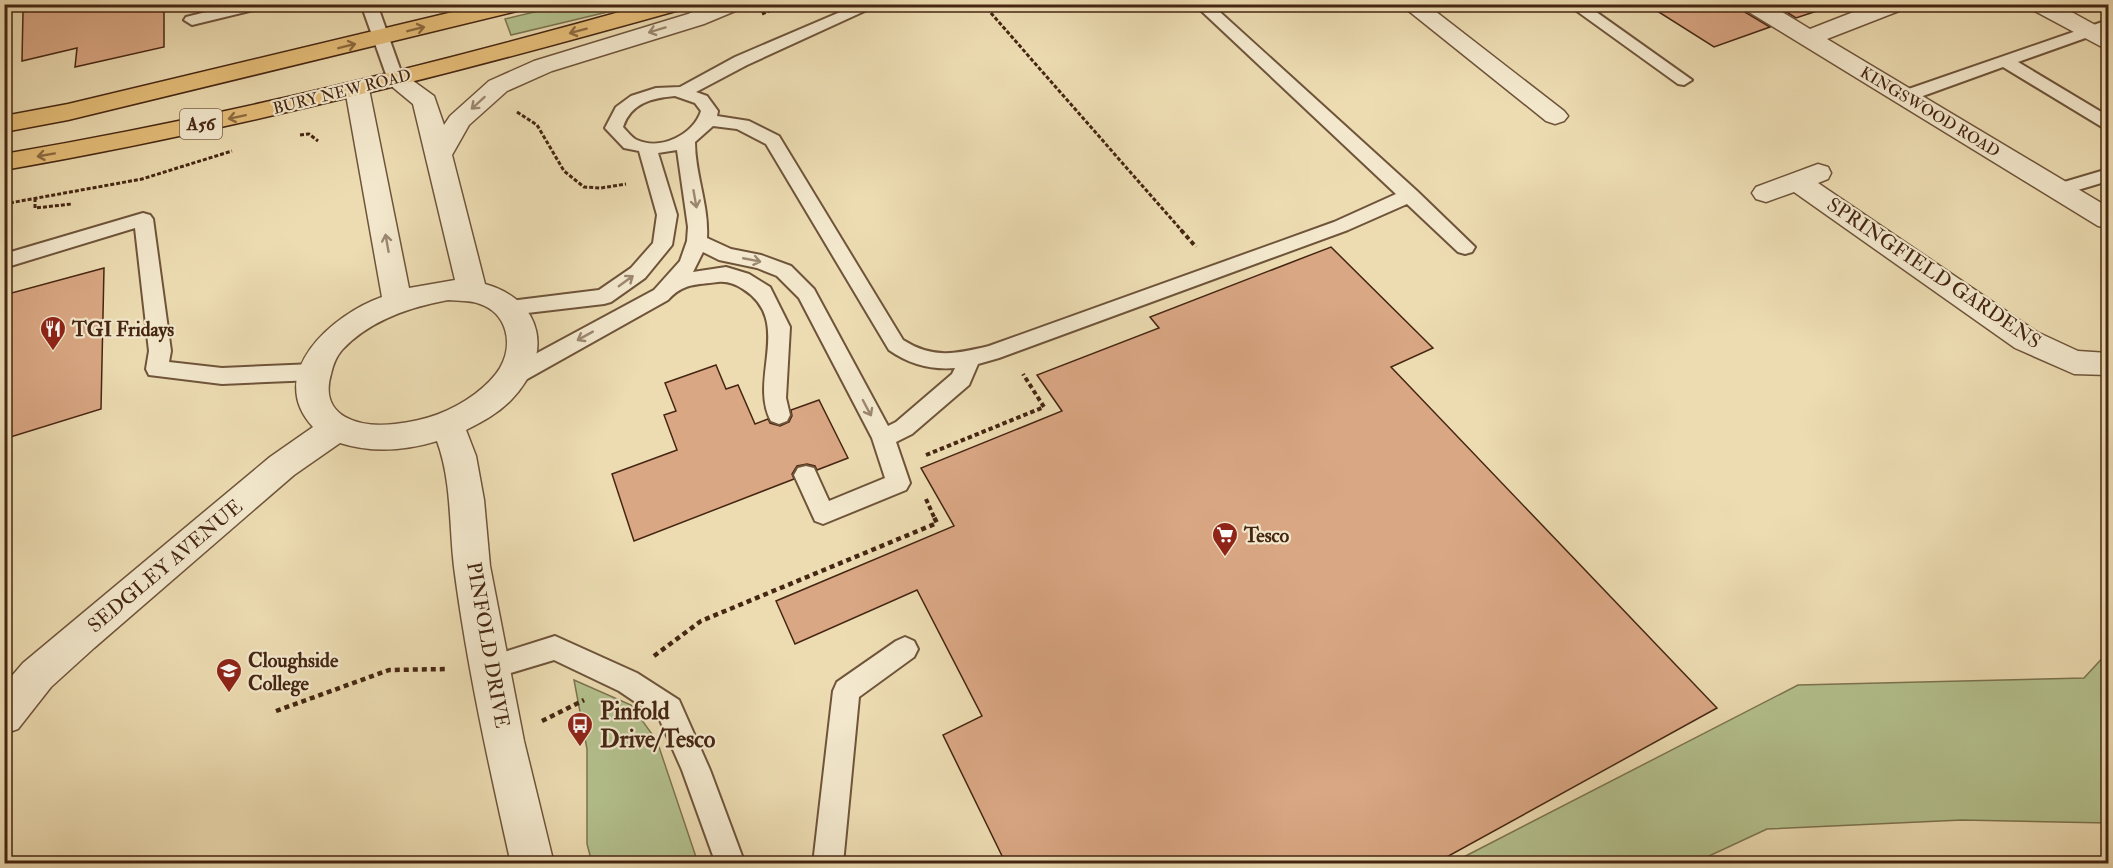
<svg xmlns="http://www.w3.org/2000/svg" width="2113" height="868" font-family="'IM FELL Double Pica',serif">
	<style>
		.green { fill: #b4c28f; stroke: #7c7450; stroke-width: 1.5 }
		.building { fill: #daa784; stroke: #452612; stroke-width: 1.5 }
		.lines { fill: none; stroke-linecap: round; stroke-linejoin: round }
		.service-casing { stroke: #6f543a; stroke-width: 4 }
		.minor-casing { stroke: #6f543a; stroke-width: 3 }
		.trunk-casing { stroke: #452612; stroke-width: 3 }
		.path-far2 { stroke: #452612; stroke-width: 3; stroke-dasharray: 4 2; stroke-linecap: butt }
		.path-far1 { stroke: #452612; stroke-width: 4; stroke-dasharray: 4.5 3; stroke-linecap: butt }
		.path { stroke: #452612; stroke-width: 4.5; stroke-dasharray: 5 4; stroke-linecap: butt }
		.service { fill: #f3e8cd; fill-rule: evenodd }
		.minor { fill: #f3e8cd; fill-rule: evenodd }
		.trunk { fill: #e6be79; fill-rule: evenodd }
		.oneway { stroke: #8d6a40 }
		.oneway2 { stroke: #9c8770 }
		.labels { text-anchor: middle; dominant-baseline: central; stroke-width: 4.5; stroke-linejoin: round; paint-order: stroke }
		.far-street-label { font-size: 16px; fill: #452612; stroke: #f3e8cd }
		.shield { fill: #f3e8cd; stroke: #79604a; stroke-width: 1.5 }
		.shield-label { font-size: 18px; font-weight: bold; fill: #452612 }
		.street-label { font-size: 20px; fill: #452612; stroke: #f3e8cd }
		.poi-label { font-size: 20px; font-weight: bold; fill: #452612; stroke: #f3e8cd; text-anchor: start }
		.near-poi-label { font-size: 24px; font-weight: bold; fill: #452612; stroke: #f3e8cd; text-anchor: start }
	</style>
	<rect width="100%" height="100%" fill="#eddcb2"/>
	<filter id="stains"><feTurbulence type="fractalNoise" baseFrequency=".00333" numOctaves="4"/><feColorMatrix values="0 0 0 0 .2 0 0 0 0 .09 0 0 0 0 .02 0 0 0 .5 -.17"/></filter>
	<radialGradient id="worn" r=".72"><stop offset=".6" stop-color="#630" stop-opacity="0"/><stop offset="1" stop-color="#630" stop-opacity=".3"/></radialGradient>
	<path class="green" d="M564 5V4L637 5 511 35 505 19Z
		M2108 652V823L1962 820 1767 829 1694 863H1452L1798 685 2084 678Z
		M574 680 631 705 657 741 698 863H592L587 844V749Z"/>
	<path class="building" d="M55 4H164V47L75 67 77 48 22 61 23 12Z
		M1646 4H1739L1743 11 1770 27 1714 47Z
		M1774 4H1819L1820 10 1796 18Z
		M1331 247 1433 348 1391 367 1717 708 1434 864H1006L943 735 982 716 917 590 795 644 776 601 954 526 921 468 1062 411 1037 375 1159 328 1150 317Z
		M104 268 101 409 4 439V295Z
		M716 365 726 389 738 385 755 424 768 419 770 423 780 426 789 422 792 416 791 410 819 400 848 458 817 470 815 466 807 464 797 466 792 474 794 479 634 541 612 474 677 450 664 415 676 411 665 383Z"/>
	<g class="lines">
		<defs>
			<path id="service" d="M238 4H267L266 7 192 25 184 20 186 17Z
				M361 4H377L404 80 402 84 396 85 388 80Z
				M859 4H880L747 65 696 92 707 96 718 111 717 116 749 121 779 136 903 340C933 359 956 354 989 346L1334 222 1396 194 1194 4H1211L1417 191 1475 247 1472 252 1465 254 1458 252 1407 204 1348 230 999 358 978 364 969 385 912 434 896 442 910 483 906 490 823 524 815 521 794 475 798 468 806 466 814 468 829 501 885 478 872 438 799 298 777 276 757 268 719 260 703 252 693 272 726 267 749 274 770 287 790 327 786 398 790 415 787 421 779 424 771 421C748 379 794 321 743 289 735 284 728 281 718 282 696 285 683 283 668 300L520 383 512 385 504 383 501 377 504 371 654 290 680 261 687 241 688 227 677 150 658 153 677 215 672 245 645 278 611 302 604 304 510 315 503 313 500 308 503 303 510 301 599 290 631 268 653 243 657 215 639 151 624 148 605 128 616 107 631 96 656 88 680 87 735 57ZM675 96 695 103 701 111C694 134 661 151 637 140 632 138 627 131 623 127 631 103 652 98 675 96ZM713 126 737 129 766 144 889 350C909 364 930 370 955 368L952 374 896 422 888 426 814 289 791 266 761 255 731 249 707 238C709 205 695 175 695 142Z
				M1567 4H1585L1692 80 1684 85 1678 84Z
				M2108 20V30L2018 62 2108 116V128L2102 127 2003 67 1909 101H1897L1894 97 1897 93Z
				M2108 169V181L2061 195 2054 193 2052 189 2054 185Z
				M143 213 150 215 153 219 171 351 169 362 222 368 314 364 322 366 325 372 322 378 314 380 222 384 149 375 146 369 149 351 135 228 4 268V254Z
				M555 636 637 673 679 700 710 770 745 864H716L682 770 659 718 619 691 554 660 491 679 482 675 478 667 482 659Z
				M905 637 914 641 918 649 914 657 859 697 843 864H813L833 691 837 682 896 641Z"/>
			<path id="minor" d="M711 4H743L740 9 704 24 552 71 507 91 469 125 452 155 485 284C545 301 553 356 512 399 499 413 482 422 466 430L476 456 484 500 490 566 524 741 554 864H511C489 766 467 667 454 567 449 525 452 482 437 441 404 451 372 453 340 443L294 475 94 648 51 687 18 729 4 734V685L23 663 270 457 313 427C264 374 333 314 382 297L345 89 348 84 357 82 366 84 369 89 409 288 455 280 413 104 384 80 387 75 396 73 405 75 434 96 444 125 450 116 489 81 534 61 688 14ZM448 300C458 301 470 300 480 304 507 313 514 344 500 368 494 378 484 387 475 394 451 412 424 421 395 424 361 428 318 418 331 374 333 365 336 357 342 350 370 320 410 307 448 300Z
				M1400 4H1426L1564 111 1568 116 1564 121 1555 124 1546 121Z
				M1741 4H1769L1810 29 1874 4H1907L1904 9 1827 39 2108 207V228L2098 226 1744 9Z
				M2028 4H2057L2108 32V48L2100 46 2031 9Z
				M1818 164 1828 167 1831 173 1828 179 1818 183 2037 332 2078 351 2108 353V375L2074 374 2015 348 1794 192 1766 202 1756 199 1752 193 1756 187Z"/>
			<path id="trunk" d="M486 4H528L525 9 517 11 68 120 4 132V116L68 104Z
				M648 4H686L683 9C459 72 234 130 4 170V154C222 117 435 64 648 4Z"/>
		</defs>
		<use href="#service" class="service-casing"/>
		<use href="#minor" class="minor-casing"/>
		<use href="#trunk" class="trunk-casing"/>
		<path class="path-far2" d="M983 4 1182 231
			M762 14 785 4
			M517 112 537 125 564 171 584 187 601 188 626 184
			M300 135 309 134 318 141
			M35 198V208L72 204
			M4 204 142 179 232 151"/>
		<path class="path-far1" d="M1181 230 1196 247
			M926 455 1044 407 1023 374
			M926 499 934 517"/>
		<path class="path" d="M654 656 701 621 937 523 933 515
			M276 711 389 670 448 669
			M542 721 584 700"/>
		<use href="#service" class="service"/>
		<use href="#minor" class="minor"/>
		<use href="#trunk" class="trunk"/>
	</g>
	<defs><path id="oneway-shaft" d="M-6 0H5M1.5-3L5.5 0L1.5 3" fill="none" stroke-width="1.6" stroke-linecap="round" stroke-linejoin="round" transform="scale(1.5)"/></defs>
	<g class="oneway">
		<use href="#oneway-shaft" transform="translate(416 29) rotate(-14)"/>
		<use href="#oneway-shaft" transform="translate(578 31) rotate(165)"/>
		<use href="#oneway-shaft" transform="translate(347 46) rotate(-14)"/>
		<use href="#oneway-shaft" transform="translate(237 117) rotate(168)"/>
		<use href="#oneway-shaft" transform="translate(46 155) rotate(170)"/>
	</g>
	<g class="oneway2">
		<use href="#oneway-shaft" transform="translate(657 30) rotate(163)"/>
		<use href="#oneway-shaft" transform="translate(478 103) rotate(138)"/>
		<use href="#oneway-shaft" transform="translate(695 199) rotate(80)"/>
		<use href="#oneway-shaft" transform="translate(387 243) rotate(-100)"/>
		<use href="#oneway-shaft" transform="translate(752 260) rotate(11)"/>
		<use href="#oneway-shaft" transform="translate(626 281) rotate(-36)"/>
		<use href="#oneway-shaft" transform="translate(585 336) rotate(151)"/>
		<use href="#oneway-shaft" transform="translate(867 408) rotate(62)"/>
	</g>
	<defs>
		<symbol id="restaurant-pin" viewBox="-11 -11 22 30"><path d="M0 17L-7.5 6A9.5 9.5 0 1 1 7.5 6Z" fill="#8f2418" stroke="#f3e8cd"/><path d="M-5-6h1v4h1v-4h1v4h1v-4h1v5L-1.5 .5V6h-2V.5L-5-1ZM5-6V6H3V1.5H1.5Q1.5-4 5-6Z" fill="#fff"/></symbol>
		<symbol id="supermarket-pin" viewBox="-11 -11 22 30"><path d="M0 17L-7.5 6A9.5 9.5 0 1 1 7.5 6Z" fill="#8f2418" stroke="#f3e8cd"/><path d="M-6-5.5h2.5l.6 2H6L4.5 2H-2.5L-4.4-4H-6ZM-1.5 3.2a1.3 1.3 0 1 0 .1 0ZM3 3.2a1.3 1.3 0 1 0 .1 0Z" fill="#fff"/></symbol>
		<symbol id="school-pin" viewBox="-11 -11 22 30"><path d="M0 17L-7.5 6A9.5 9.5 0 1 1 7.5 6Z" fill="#8f2418" stroke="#f3e8cd"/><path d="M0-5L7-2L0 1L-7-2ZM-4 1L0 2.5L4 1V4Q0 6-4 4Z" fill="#fff"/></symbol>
		<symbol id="bus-pin" viewBox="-11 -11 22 30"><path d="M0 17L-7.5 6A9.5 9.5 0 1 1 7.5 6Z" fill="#8f2418" stroke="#f3e8cd"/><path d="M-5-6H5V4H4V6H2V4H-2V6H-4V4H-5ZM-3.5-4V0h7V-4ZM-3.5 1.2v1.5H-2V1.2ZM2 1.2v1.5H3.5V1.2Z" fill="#fff"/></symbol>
	</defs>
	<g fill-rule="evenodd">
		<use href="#restaurant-pin" x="38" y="314" width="30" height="40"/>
		<use href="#supermarket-pin" x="1210" y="520" width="30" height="40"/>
		<use href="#school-pin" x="214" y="656" width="30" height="40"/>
		<use href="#bus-pin" x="565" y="710" width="30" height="40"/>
	</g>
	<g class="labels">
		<g class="far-street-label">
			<text transform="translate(342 92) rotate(-14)">BURY NEW ROAD</text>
			<text transform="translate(1930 112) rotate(31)">KINGSWOOD ROAD</text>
		</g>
		<rect class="shield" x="180" y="109" width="42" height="30" rx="4.5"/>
		<g class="shield-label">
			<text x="201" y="124">A56</text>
		</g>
		<g class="street-label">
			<text transform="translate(1934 273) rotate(34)">SPRINGFIELD GARDENS</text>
			<text transform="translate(165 566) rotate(-40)">SEDGLEY AVENUE</text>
			<text transform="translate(488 645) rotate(80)">PINFOLD DRIVE</text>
		</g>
		<g class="poi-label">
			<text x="72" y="329">TGI Fridays</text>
			<text x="1244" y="535">Tesco</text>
			<text x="248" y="660">Cloughside<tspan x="248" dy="23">College</tspan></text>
		</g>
		<g class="near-poi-label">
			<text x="600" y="711">Pinfold<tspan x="600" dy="28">Drive/Tesco</tspan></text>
		</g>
	</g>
	<rect width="2113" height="868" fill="none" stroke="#eddcb2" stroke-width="24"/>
	<rect x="6" y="6" width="2101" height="856" fill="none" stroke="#452612" stroke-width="3"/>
	<rect x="12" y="12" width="2089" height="844" fill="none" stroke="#452612" stroke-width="1.5"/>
	<rect width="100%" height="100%" filter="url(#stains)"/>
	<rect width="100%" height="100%" fill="url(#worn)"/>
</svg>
